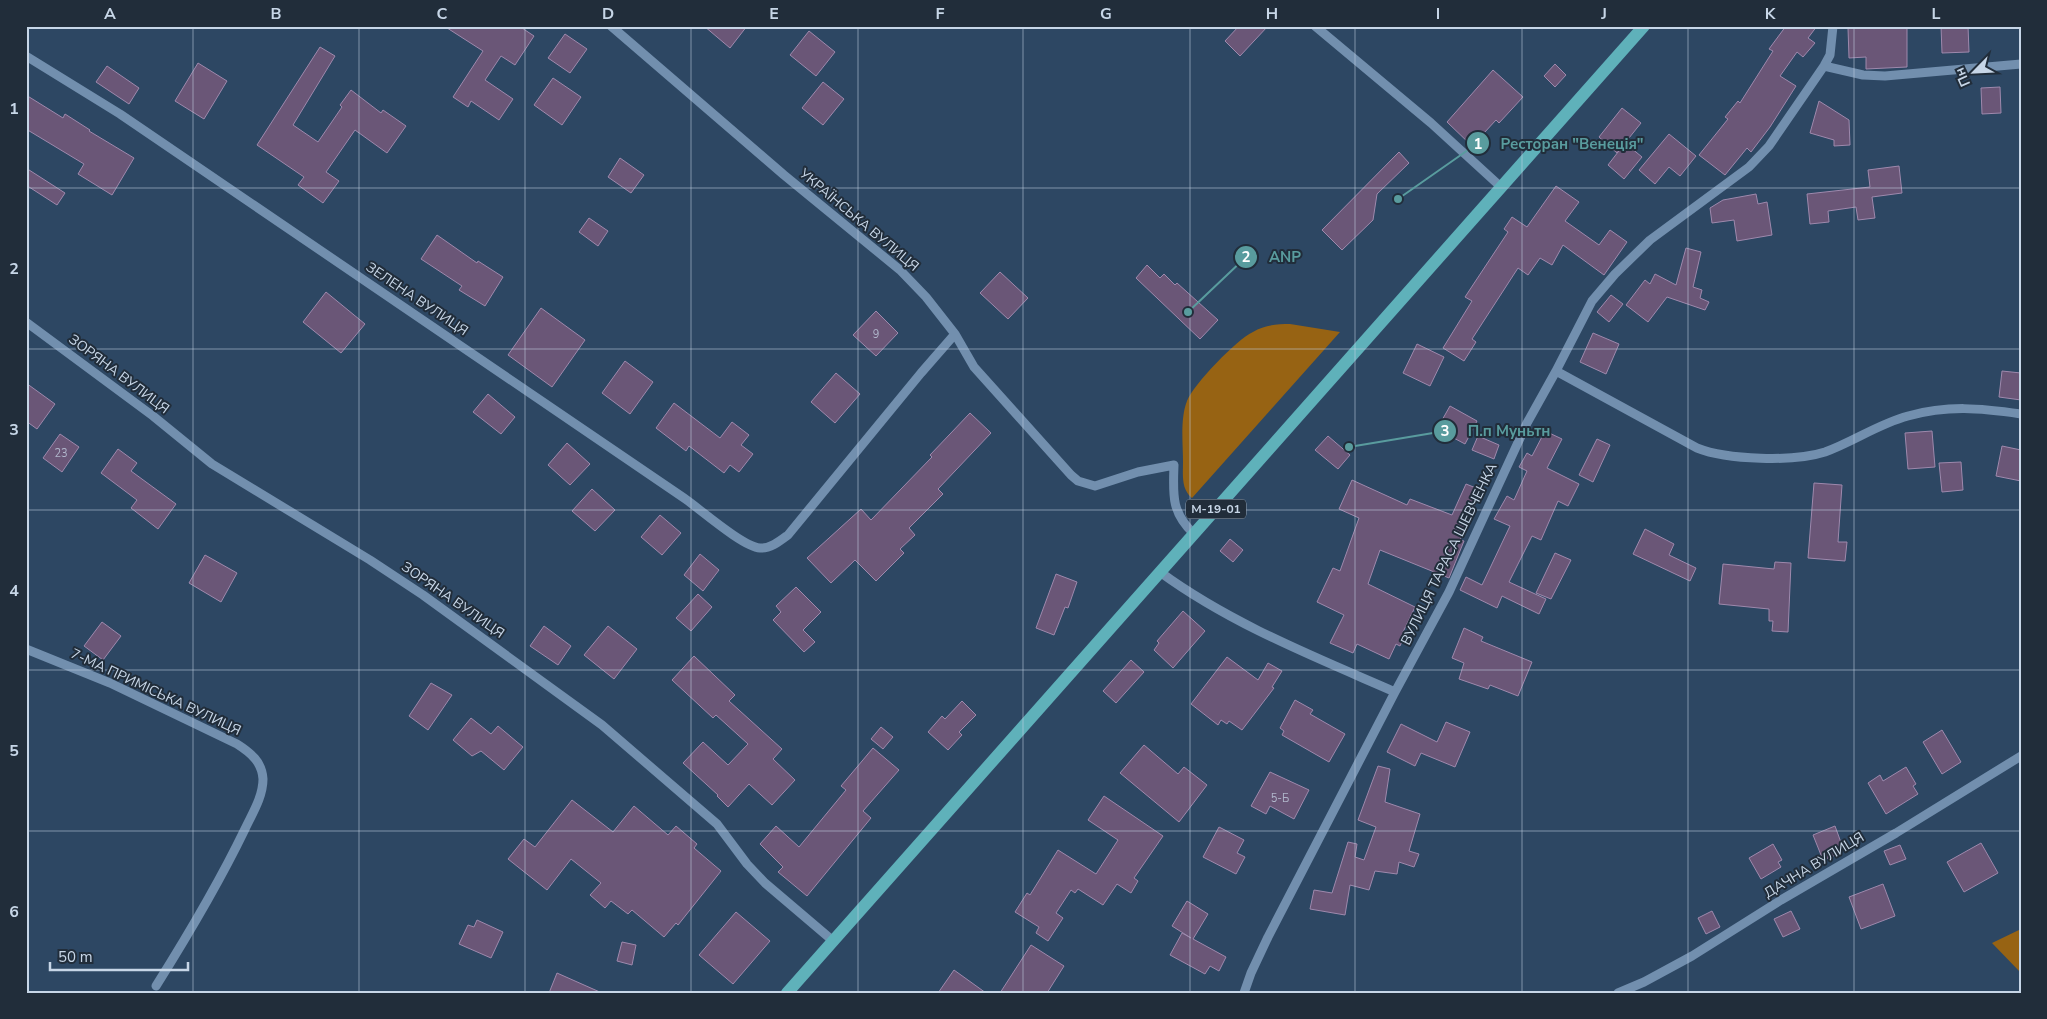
<svg xmlns="http://www.w3.org/2000/svg" width="2047" height="1019" font-family="'Nunito Sans',sans-serif">
	<style>
		.green { fill: #976313 }
		.building { fill: #6a5677; stroke: #9e89ad }
		.lines { fill: none; stroke-linecap: round; stroke-linejoin: round }
		.minor { stroke: #728fae; stroke-width: 9 }
		.major { stroke: #5fb1ba; stroke-width: 12 }
		.grid { fill: none; stroke: #c7d6e7; stroke-width: 1; stroke-opacity: 0.55 }
		.labels { text-anchor: middle; dominant-baseline: central; stroke-width: 4; stroke-linejoin: round; paint-order: stroke }
		.number-label { font-size: 11px; fill: #b0b6cb }
		.shield { fill: #212d3a; stroke: #95a3b3; stroke-width: 1 }
		.shield-label { font-size: 12px; font-weight: bold; fill: #c7d6e7 }
		.street-label { font-size: 14px; fill: #c7d6e7; stroke: #212d3a }
		.leader { fill: none; stroke: #599c9e; stroke-width: 2 }
		.callout-dot { fill: #599c9e; stroke: #212d3a; stroke-width: 2 }
		.mark-label { font-size: 15px; text-anchor: middle; font-weight: bold; fill: #fff }
		.callout-label { font-size: 15px; text-anchor: middle; font-weight: bold; fill: #599c9e; stroke: #212d3a; stroke-width: 4; stroke-linejoin: round; paint-order: stroke }
		.neatline { fill: none; stroke: #c7d6e7; stroke-width: 2 }
		.grid-label { font-size: 16px; text-anchor: middle; font-weight: bold; fill: #c7d6e7 }
	</style>
	<rect width="100%" height="100%" fill="#2d4763"/>
	<path class="green" d="M1290 324 1340 332 1192 498C1181 489 1183 475 1183 462 1183 443 1180 419 1187 401 1193 385 1237 339 1253 332 1264 325 1277 324 1290 324Z
		M2021 929V973L1992 943Z"/>
	<path class="building" d="M444 26H519L534 36 515 65 501 56 485 80 513 99 499 120 471 101 468 107 453 97 483 51Z
		M704 26H747L730 48Z
		M1239 26H1268L1240 56 1225 41Z
		M1786 26H1817L1808 38 1815 43 1803 57 1797 52 1780 76 1796 86 1770 127 1751 152 1747 148 1725 175 1699 155 1728 119 1725 117 1738 101 1740 103 1773 51 1769 49Z
		M1880 26H1907V67L1866 69V57L1849 58 1848 28Z
		M1941 26H1968L1969 52 1942 53Z
		M809 31 835 52 816 76 790 55Z
		M565 34 587 49 570 73 548 58Z
		M320 47 335 56 293 125 318 142 342 107 340 105 351 90 381 113 383 110 406 126 387 153 355 130 326 172 339 181 323 203 298 185 304 177 257 145Z
		M198 63 227 81 204 119 175 101Z
		M1555 64 1566 75 1555 87 1544 76Z
		M107 66 139 88 129 104 96 82Z
		M1493 70 1523 97 1499 123 1496 120 1472 146 1447 122Z
		M553 78 581 97 562 125 534 105Z
		M823 82 844 99 823 125 802 108Z
		M2000 87 2001 113 1982 114 1981 88Z
		M26 95 63 118 65 114 90 130 89 131 134 158 112 195 78 174 84 164 26 129Z
		M1819 101 1849 120 1850 145 1834 146V140L1810 133Z
		M1622 108 1641 123 1617 153 1599 137Z
		M1669 134 1696 156 1680 176 1669 167 1655 184 1639 170Z
		M1625 143 1642 157 1624 179 1608 165Z
		M1399 152 1409 163 1377 194 1373 220 1342 250 1322 230Z
		M620 158 644 175 631 193 608 177Z
		M1899 166 1902 193 1872 197 1875 218 1858 220 1856 207 1828 211 1829 222 1810 224 1807 194 1870 187 1868 170Z
		M26 168 65 193 57 205 26 185Z
		M1556 186 1579 202 1565 221 1599 245 1610 230 1627 242 1604 275 1563 245 1552 265 1540 258 1528 275 1518 268 1472 339 1476 342 1464 361 1443 348 1472 301 1465 297 1508 232 1504 229 1512 217 1527 227Z
		M1756 194 1758 204 1767 202 1772 235 1737 241 1734 220 1712 223 1710 208 1723 200Z
		M589 218 608 231 598 246 579 232Z
		M437 235 477 263 478 261 503 277 485 306 459 290 462 286 421 259Z
		M1686 248 1701 252 1693 287 1702 290 1700 298 1709 302 1705 310 1667 297 1648 322 1626 305 1645 280 1650 284 1655 274 1676 285Z
		M1147 265 1160 278 1164 274 1175 285 1177 283 1218 320 1200 339 1136 278Z
		M1000 272 1028 298 1008 319 980 293Z
		M326 292 365 324 341 353 303 322Z
		M1611 295 1623 304 1609 322 1597 312Z
		M541 308 585 340 552 387 508 355Z
		M876 311 898 333 876 356 853 335Z
		M1593 333 1619 344 1606 374 1580 362Z
		M1417 344 1444 357 1430 386 1403 373Z
		M625 361 653 382 630 414 602 393Z
		M2002 371 2021 373V400L1999 397Z
		M836 373 860 394 835 423 811 402Z
		M26 383 55 404 37 429 26 421Z
		M488 394 515 417 501 434 473 412Z
		M674 403 720 438 732 422 749 435 741 445 753 454 739 472 730 465 724 473 689 446 686 451 656 428Z
		M1450 406 1477 421 1465 444 1437 429Z
		M970 413 991 433 938 489 943 494 909 528 915 535 900 549 904 553 876 581 855 560 831 583 807 558 861 509 871 520 932 457 930 455Z
		M1545 431 1562 439 1547 468 1579 484 1568 506 1558 501 1541 540 1532 536 1509 582 1546 599 1539 614 1502 596 1497 608 1460 590 1466 577 1482 585 1510 526 1494 519 1507 496 1514 500 1527 471 1519 467 1527 453 1532 456Z
		M1932 431 1935 467 1908 469 1905 433Z
		M60 434 79 447 62 472 43 458Z
		M1328 436 1350 455 1338 469 1315 450Z
		M1478 436 1499 445 1494 459 1472 450Z
		M1597 439 1610 445 1593 482 1579 475Z
		M567 443 590 464 570 485 548 465Z
		M2002 446 2021 450V481L1996 476Z
		M118 449 137 463 131 471 176 504 158 529 131 508 137 500 101 473Z
		M1961 462 1963 490 1942 492 1939 463Z
		M1352 480 1407 505 1410 499 1452 515 1466 484 1481 490 1460 540 1464 541 1449 578 1380 550 1368 584 1415 607 1403 632 1406 633 1400 646 1396 644 1389 659 1357 644 1353 653 1330 643 1344 615 1317 602 1333 568 1340 571 1359 518 1339 509Z
		M1814 483 1842 485 1838 542H1847L1845 561 1808 558Z
		M592 489 615 510 595 531 572 511Z
		M660 515 681 533 662 555 641 537Z
		M1645 529 1674 544 1669 555 1696 568 1690 581 1633 554Z
		M1230 539 1243 550 1233 562 1220 551Z
		M1555 553 1571 560 1551 599 1536 593Z
		M700 554 719 570 703 591 684 575Z
		M205 555 237 573 221 602 189 583Z
		M1775 562 1791 563 1788 632 1772 631 1773 621H1769V609L1719 604 1723 564 1774 569Z
		M1056 574 1077 582 1068 608 1065 607 1054 635 1036 628Z
		M796 587 821 612 803 630 815 642 804 652 773 620 781 612 776 606Z
		M698 594 712 607 691 631 676 618Z
		M1183 611 1205 631 1173 668 1154 650 1159 643 1157 641Z
		M102 622 121 636 103 660 84 646Z
		M544 626 571 646 558 665 530 646Z
		M608 626 637 649 614 679 584 655Z
		M1464 628 1483 637 1481 641 1532 662 1518 696 1490 685 1488 689 1459 679 1464 663 1452 658Z
		M694 656 735 695 729 701 782 749 773 759 795 780 772 805 749 784 728 807 717 796 718 795 683 763 703 742 728 765 748 744 716 715 713 718 672 680Z
		M1227 657 1258 680 1268 663 1282 671 1272 687 1274 688 1242 730 1229 721 1227 724 1221 720 1218 725 1191 704Z
		M1131 660 1144 672 1116 703 1103 691Z
		M431 683 452 695 428 730 409 716Z
		M1295 700 1313 710 1310 714 1345 734 1329 762 1282 735 1284 731 1280 728Z
		M962 701 976 715 959 732 962 735 948 750 928 732 942 716 945 719Z
		M471 718 491 734 498 726 523 747 504 770 481 751 472 756 453 740Z
		M1446 722 1470 732 1455 767 1421 753 1415 766 1387 752 1401 724 1437 742Z
		M881 727 893 737 883 749 871 739Z
		M1942 730 1961 762 1942 774 1923 742Z
		M1144 745 1178 774 1184 767 1207 785 1179 822 1120 773Z
		M873 748 899 770 863 811 871 818 807 896 778 872 783 867 760 844 776 826 799 847 846 790 841 786Z
		M1378 766 1390 769 1385 802 1420 814 1409 851 1419 854 1414 867 1399 862 1397 874 1375 871 1369 890 1350 885 1345 915 1310 909 1314 890 1332 893 1348 842 1357 844 1355 857 1364 860 1376 827 1358 820Z
		M1906 767 1916 784 1913 786 1918 794 1886 814 1868 783 1880 775 1883 781Z
		M1270 772 1309 790 1294 819 1270 806 1266 814 1251 806Z
		M1104 796 1163 836 1134 878 1138 881 1131 893 1117 884 1103 905 1078 889 1075 893 1071 890 1056 913 1063 918 1048 941 1036 933 1039 927 1015 912 1027 893 1030 895 1058 850 1096 874 1118 840 1088 820Z
		M572 800 613 832 634 806 668 835 676 826 697 844 694 848 721 871 678 925 676 923 664 937 632 910 628 914 611 901 605 908 590 895 601 883 571 859 547 890 508 859 524 839 535 847Z
		M1835 826 1843 848 1837 851 1838 854 1823 860 1813 835Z
		M1219 827 1244 840 1237 853 1245 857 1236 874 1203 857Z
		M1981 843 1998 873 1964 892 1947 862Z
		M1773 844 1782 860 1778 862 1781 867 1761 879 1749 858Z
		M1900 845 1906 859 1890 865 1884 851Z
		M1883 884 1895 916 1861 929 1849 897Z
		M1187 901 1208 914 1193 939 1226 957 1219 971 1210 966 1205 974 1170 955 1182 933 1191 938 1172 926Z
		M1712 911 1720 927 1706 934 1698 918Z
		M1791 911 1800 929 1783 937 1774 919Z
		M736 912 770 941 733 984 699 955Z
		M477 920 503 932 491 958 459 944 468 925 474 927Z
		M622 942 636 945 632 965 617 961Z
		M1031 945 1064 966 1047 993H1000Z
		M954 970 986 993H938Z
		M557 973 602 993H549Z"/>
	<g class="lines">
		<path class="minor" d="M1315 26 1431 123 1501 187
			M26 56 120 114 684 498C700 509 743 547 760 548 770 549 780 541 788 535L921 373 955 334 926 297 900 270 784 175 611 26
			M1824 66 1863 75 1885 76 2021 64
			M26 322 153 416 212 464 370 560 423 595 602 725 717 824 747 864 765 883 832 940
			M955 334 974 367 1071 475 1078 481 1095 486 1138 472 1174 465C1173 495 1171 512 1194 534
			M1556 371 1697 448C1727 460 1794 462 1825 452 1853 442 1878 424 1908 416 1948 405 1980 408 2021 414
			M1160 572C1231 624 1315 657 1395 692
			M26 649 110 683 237 744C251 753 262 762 263 779 263 797 252 814 245 829 219 883 188 935 156 986
			M1244 993 1251 973 1268 937 1395 692 1449 592 1527 423 1556 371 1592 301 1615 274 1650 240 1749 167 1769 146 1824 66 1830 55 1833 26
			M1618 993 1644 982 1692 956 1781 900 1896 833 2021 756"/>
		<path class="major" d="M787 993 1644 26"/>
	</g>
	<path class="grid" d="M193 26V993M359 26V993M525 26V993M691 26V993M858 26V993M1023 26V993M1190 26V993M1355 26V993M1522 26V993M1688 26V993M1854 26V993M26 188H2021M26 349H2021M26 510H2021M26 670H2021M26 831H2021"/>
	<g class="labels">
		<g class="number-label">
			<text x="876" y="334">9</text>
			<text x="61" y="453">23</text>
			<text x="1280" y="798">5-Б</text>
		</g>
		<rect class="shield" x="1186" y="499.5" width="60" height="19" rx="4"/>
		<g class="shield-label">
			<text x="1216" y="509">М-19-01</text>
		</g>
		<g class="street-label">
			<text transform="translate(859 220) rotate(40)">УКРАЇНСЬКА ВУЛИЦЯ</text>
			<text transform="translate(417 299) rotate(34)">ЗЕЛЕНА ВУЛИЦЯ</text>
			<text transform="translate(119 374) rotate(37)">ЗОРЯНА ВУЛИЦЯ</text>
			<text transform="translate(1449 554) rotate(-64)">ВУЛИЦЯ ТАРАСА ШЕВЧЕНКА</text>
			<text transform="translate(453 600) rotate(35)">ЗОРЯНА ВУЛИЦЯ</text>
			<text transform="translate(156 692) rotate(25)">7-МА ПРИМІСЬКА ВУЛИЦЯ</text>
			<text transform="translate(1814 865) rotate(-31)">ДАЧНА ВУЛИЦЯ</text>
		</g>
	</g>
	<path class="leader" d="M1398 199L1478 143M1188 312L1246 257M1349 447L1445 431"/>
	<g class="callout-dot">
		<circle cx="1398" cy="199" r="5"/>
		<circle cx="1188" cy="312" r="5"/>
		<circle cx="1349" cy="447" r="5"/>
		<circle cx="1478" cy="143" r="12"/>
		<circle cx="1246" cy="257" r="12"/>
		<circle cx="1445" cy="431" r="12"/>
	</g>
	<g class="mark-label">
		<text x="1478" y="149">1</text>
		<text x="1246" y="262">2</text>
		<text x="1445" y="436">3</text>
	</g>
	<g class="callout-label">
		<text x="1572" y="149">Ресторан "Венеція"</text>
		<text x="1285" y="262">ANP</text>
		<text x="1509" y="436">П.п Муньтн</text>
	</g>
	<rect width="2047" height="1019" fill="none" stroke="#212d3a" stroke-width="55"/>
	<g transform="translate(1974 72) rotate(246)" stroke="#212d3a" stroke-width="4" paint-order="stroke">
	<path d="M0-4L9 19L0 12L-9 19Z" fill="#c7d6e7"/>
	<text y="-8" font-size="14" font-weight="bold" text-anchor="middle" fill="#c7d6e7">Пн</text>
	</g>
	<path d="M50 962v8h138v-8" fill="none" stroke="#c7d6e7" stroke-width="2.5"/>
	<text x="58" y="962" font-size="15" fill="#c7d6e7" stroke="#212d3a" stroke-width="4" paint-order="stroke">50 m</text>
	<rect x="28" y="28" width="1992" height="964" class="neatline"/>
	<g class="grid-label">
		<text x="110" y="19">A</text>
		<text x="276" y="19">B</text>
		<text x="442" y="19">C</text>
		<text x="608" y="19">D</text>
		<text x="774" y="19">E</text>
		<text x="940" y="19">F</text>
		<text x="1106" y="19">G</text>
		<text x="1272" y="19">H</text>
		<text x="1438" y="19">I</text>
		<text x="1604" y="19">J</text>
		<text x="1770" y="19">K</text>
		<text x="1936" y="19">L</text>
		<text x="14" y="114">1</text>
		<text x="14" y="274">2</text>
		<text x="14" y="435">3</text>
		<text x="14" y="596">4</text>
		<text x="14" y="756">5</text>
		<text x="14" y="917">6</text>
	</g>
</svg>
